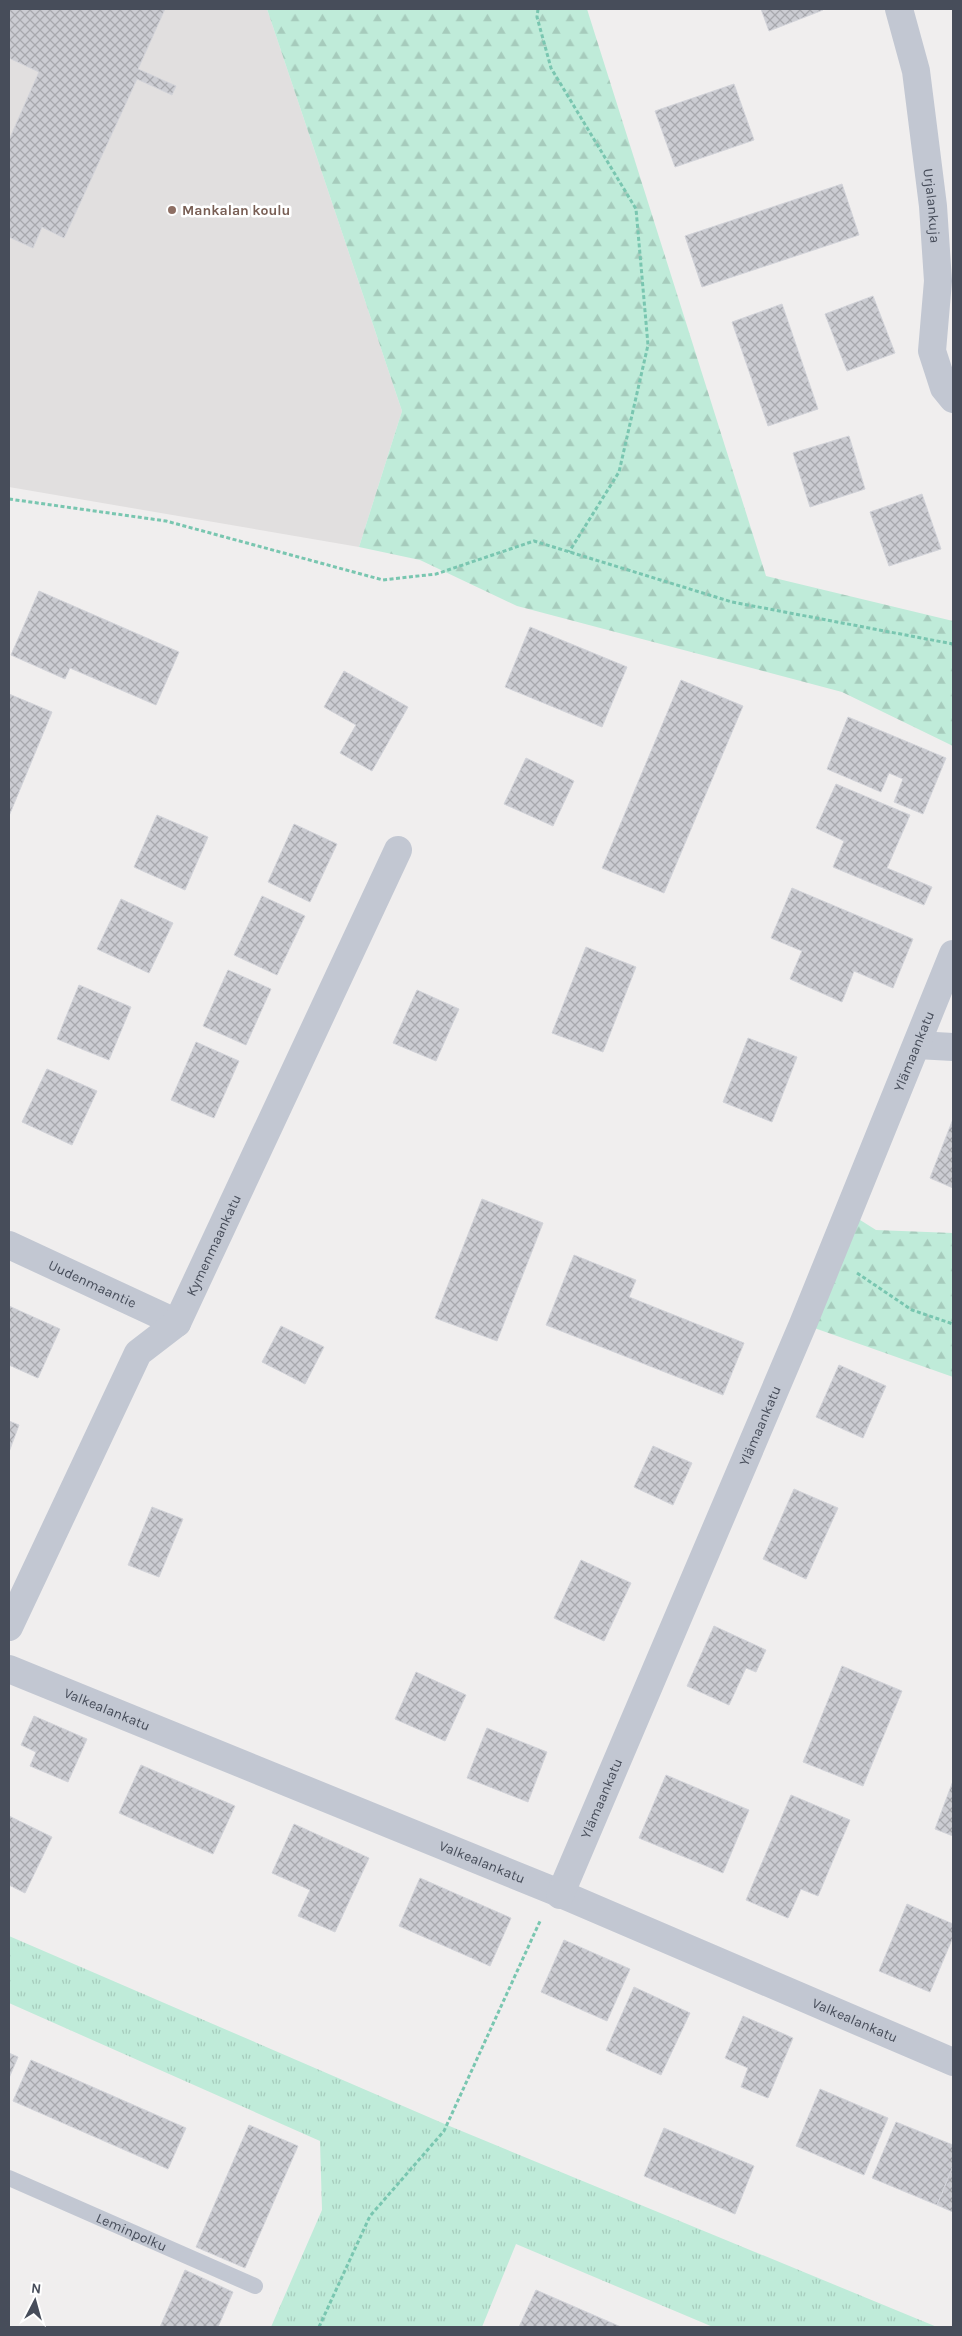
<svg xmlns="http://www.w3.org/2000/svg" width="962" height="2336" font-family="Karla,sans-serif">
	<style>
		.education { fill: #e1dfdf }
		.grass { fill: url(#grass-tufts) }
		.forest { fill: url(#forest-firs) }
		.building { fill: url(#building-cross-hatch); stroke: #d2d3d9 }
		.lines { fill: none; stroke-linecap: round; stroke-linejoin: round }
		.path { stroke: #79c6b0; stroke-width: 3; stroke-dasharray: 4 2.5; stroke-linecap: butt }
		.lane { stroke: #c2c7d2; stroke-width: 16 }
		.street { stroke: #c2c7d2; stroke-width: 28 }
		.education-dot { fill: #8d6e63; stroke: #fff; stroke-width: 2 }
		.labels { text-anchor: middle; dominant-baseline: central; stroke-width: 5; stroke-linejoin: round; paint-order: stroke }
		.street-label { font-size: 14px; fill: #474d5a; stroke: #fff }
		.education-label { font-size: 14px; font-weight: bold; fill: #785e54; stroke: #fff; text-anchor: start }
	</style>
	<defs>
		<pattern id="grass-tufts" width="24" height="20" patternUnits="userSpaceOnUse" patternTransform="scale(1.25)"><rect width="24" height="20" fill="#bfebd9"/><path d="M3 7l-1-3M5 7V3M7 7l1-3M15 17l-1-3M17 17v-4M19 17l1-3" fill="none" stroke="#a6cbbc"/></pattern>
		<pattern id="forest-firs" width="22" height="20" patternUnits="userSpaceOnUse" patternTransform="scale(1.25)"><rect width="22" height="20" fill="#bfebd9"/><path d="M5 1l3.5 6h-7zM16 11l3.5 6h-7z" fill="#a6cbbc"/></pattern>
		<pattern id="building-cross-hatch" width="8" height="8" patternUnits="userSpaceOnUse" patternTransform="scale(1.25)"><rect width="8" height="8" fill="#cbccd2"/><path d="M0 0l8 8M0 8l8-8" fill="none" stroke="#a7a8ad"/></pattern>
	</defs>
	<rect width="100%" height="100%" fill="#f0eeee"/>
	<path class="education" d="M9 9H267L402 411 359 547 9 487Z"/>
	<path class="grass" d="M9 1936 447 2125 937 2327H713L516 2244 482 2327H271L322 2210 320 2141 9 2003Z"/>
	<path class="forest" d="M267 9H587L766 576 953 621V746L842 692 517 606 420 560 359 547 402 411Z
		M849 1213 876 1230 953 1233V1377L803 1324Z"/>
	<path class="building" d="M9 9H165L138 69 176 86 172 95 137 79 64 238 42 227 33 248 9 237V140L39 72 9 58Z
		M761 9H823V10L769 31Z
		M734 84 754 140 675 167 655 111Z
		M842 184 859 235 702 287 685 236Z
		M873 296 895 353 847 371 825 314Z
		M782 304 818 409 768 426 732 322Z
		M849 436 865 489 810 507 793 453Z
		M922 494 941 549 889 566 870 512Z
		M39 591 179 652 156 705 70 668 65 679 11 655Z
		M530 627 627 667 602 727 505 687Z
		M344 671 408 707 372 771 340 753 356 725 324 707Z
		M681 680 743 706 664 893 602 868Z
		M9 694 52 712 9 816Z
		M848 717 946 758 923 814 894 802 903 779 889 773 881 792 827 769Z
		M526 758 574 781 553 826 504 804Z
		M836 784 910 815 887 868 932 887 924 905 833 867 844 841 816 828Z
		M157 815 208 837 185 890 134 867Z
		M294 824 337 844 310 902 268 882Z
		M792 888 913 939 893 988 854 971 842 1002 790 979 802 951 771 938Z
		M262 896 305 916 277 975 234 955Z
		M121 899 173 923 149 973 97 949Z
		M586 947 636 967 603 1052 552 1033Z
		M228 970 271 989 246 1045 203 1026Z
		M79 985 131 1007 109 1060 57 1039Z
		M417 990 459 1009 436 1061 393 1043Z
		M748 1038 797 1057 772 1122 723 1102Z
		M196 1042 239 1061 214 1118 171 1100Z
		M47 1069 97 1091 72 1145 22 1122Z
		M953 1119V1188L930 1178Z
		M482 1199 543 1223 497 1341 435 1318Z
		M574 1255 636 1280 629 1297 744 1343 723 1395 546 1325Z
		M9 1306 60 1329 38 1378 9 1365Z
		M281 1326 324 1347 305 1384 262 1362Z
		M839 1365 886 1386 863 1438 816 1417Z
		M9 1421 19 1425 9 1452Z
		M653 1446 692 1463 673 1505 634 1487Z
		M794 1489 838 1508 806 1579 763 1559Z
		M152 1507 183 1519 159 1577 128 1565Z
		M581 1560 631 1583 604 1641 554 1618Z
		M714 1626 766 1650 756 1672 746 1668 729 1705 687 1686Z
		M842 1666 902 1691 863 1786 803 1762Z
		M416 1672 466 1695 445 1741 395 1719Z
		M34 1716 87 1739 68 1782 30 1766 36 1752 21 1745Z
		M487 1728 547 1752 528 1802 467 1778Z
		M141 1765 235 1806 213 1854 119 1813Z
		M666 1775 749 1810 723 1873 639 1838Z
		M953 1781V1836L935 1829Z
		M791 1795 850 1820 818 1896 801 1889 788 1918 746 1900Z
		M9 1816 52 1837 25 1893 9 1885Z
		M294 1824 369 1858 335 1932 298 1916 310 1890 272 1873Z
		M420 1878 511 1918 490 1966 399 1926Z
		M907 1904 953 1924V1937L930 1992 879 1971Z
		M564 1940 630 1969 607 2021 541 1992Z
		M634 1987 690 2013 661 2075 606 2050Z
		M743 2016 793 2038 768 2098 741 2087 748 2068 725 2058Z
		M9 2053 18 2057 9 2078Z
		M31 2060 186 2128 168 2169 13 2101Z
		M820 2089 888 2118 864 2175 796 2146Z
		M896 2122 953 2145V2166L937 2205 872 2178Z
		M249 2125 298 2146 245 2268 196 2247Z
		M664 2128 754 2166 735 2214 644 2176Z
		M953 2166V2212L937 2205Z
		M185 2270 233 2292 218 2327H160Z
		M536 2290 621 2327H519Z"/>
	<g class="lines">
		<path class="path" d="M538 9 537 17 551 68 636 209 648 345 619 472 569 552
			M9 499 166 521 383 580 436 574 534 541 732 602 953 644
			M857 1273 912 1310 953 1324
			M319 2327 370 2216 444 2131 541 1919"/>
		<path class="lane" id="s1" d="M9 2178 255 2286"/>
		<g class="street">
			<path id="s2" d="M899 9 916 71 933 206 938 281 932 351 944 388 953 399"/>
			<path d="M917 1045 953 1047"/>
			<path id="s3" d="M9 1245 177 1323"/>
			<path id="s4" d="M9 1627 138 1353 177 1323 398 850"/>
			<path id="s5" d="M9 1669 554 1891 953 2062"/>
			<path id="s6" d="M560 1895 803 1324 953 954"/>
		</g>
	</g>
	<circle class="education-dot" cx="172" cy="210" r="5"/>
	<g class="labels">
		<g class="street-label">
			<text stroke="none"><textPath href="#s2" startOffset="200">Urjalankuja</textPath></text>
			<text stroke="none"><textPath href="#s6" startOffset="915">Ylämaankatu</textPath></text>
			<text stroke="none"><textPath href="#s4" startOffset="438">Kymenmaankatu</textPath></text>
			<text stroke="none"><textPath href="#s3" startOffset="92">Uudenmaantie</textPath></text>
			<text stroke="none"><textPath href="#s6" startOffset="510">Ylämaankatu</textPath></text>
			<text stroke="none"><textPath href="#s5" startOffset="106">Valkealankatu</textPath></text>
			<text stroke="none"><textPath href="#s6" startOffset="105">Ylämaankatu</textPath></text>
			<text stroke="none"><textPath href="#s5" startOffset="511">Valkealankatu</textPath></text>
			<text stroke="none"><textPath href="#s5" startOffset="916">Valkealankatu</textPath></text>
			<text stroke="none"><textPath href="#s1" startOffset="134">Leminpolku</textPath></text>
		</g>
		<g class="education-label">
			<text x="182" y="210">Mankalan koulu</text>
		</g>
	</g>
	<rect width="962" height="2336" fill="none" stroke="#474d5a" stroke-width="20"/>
	<g transform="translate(35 2301) rotate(6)" stroke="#ffffff" stroke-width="4" paint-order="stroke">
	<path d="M0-4L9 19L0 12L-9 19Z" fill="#474d5a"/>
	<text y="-8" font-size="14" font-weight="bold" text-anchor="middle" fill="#474d5a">N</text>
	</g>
</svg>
